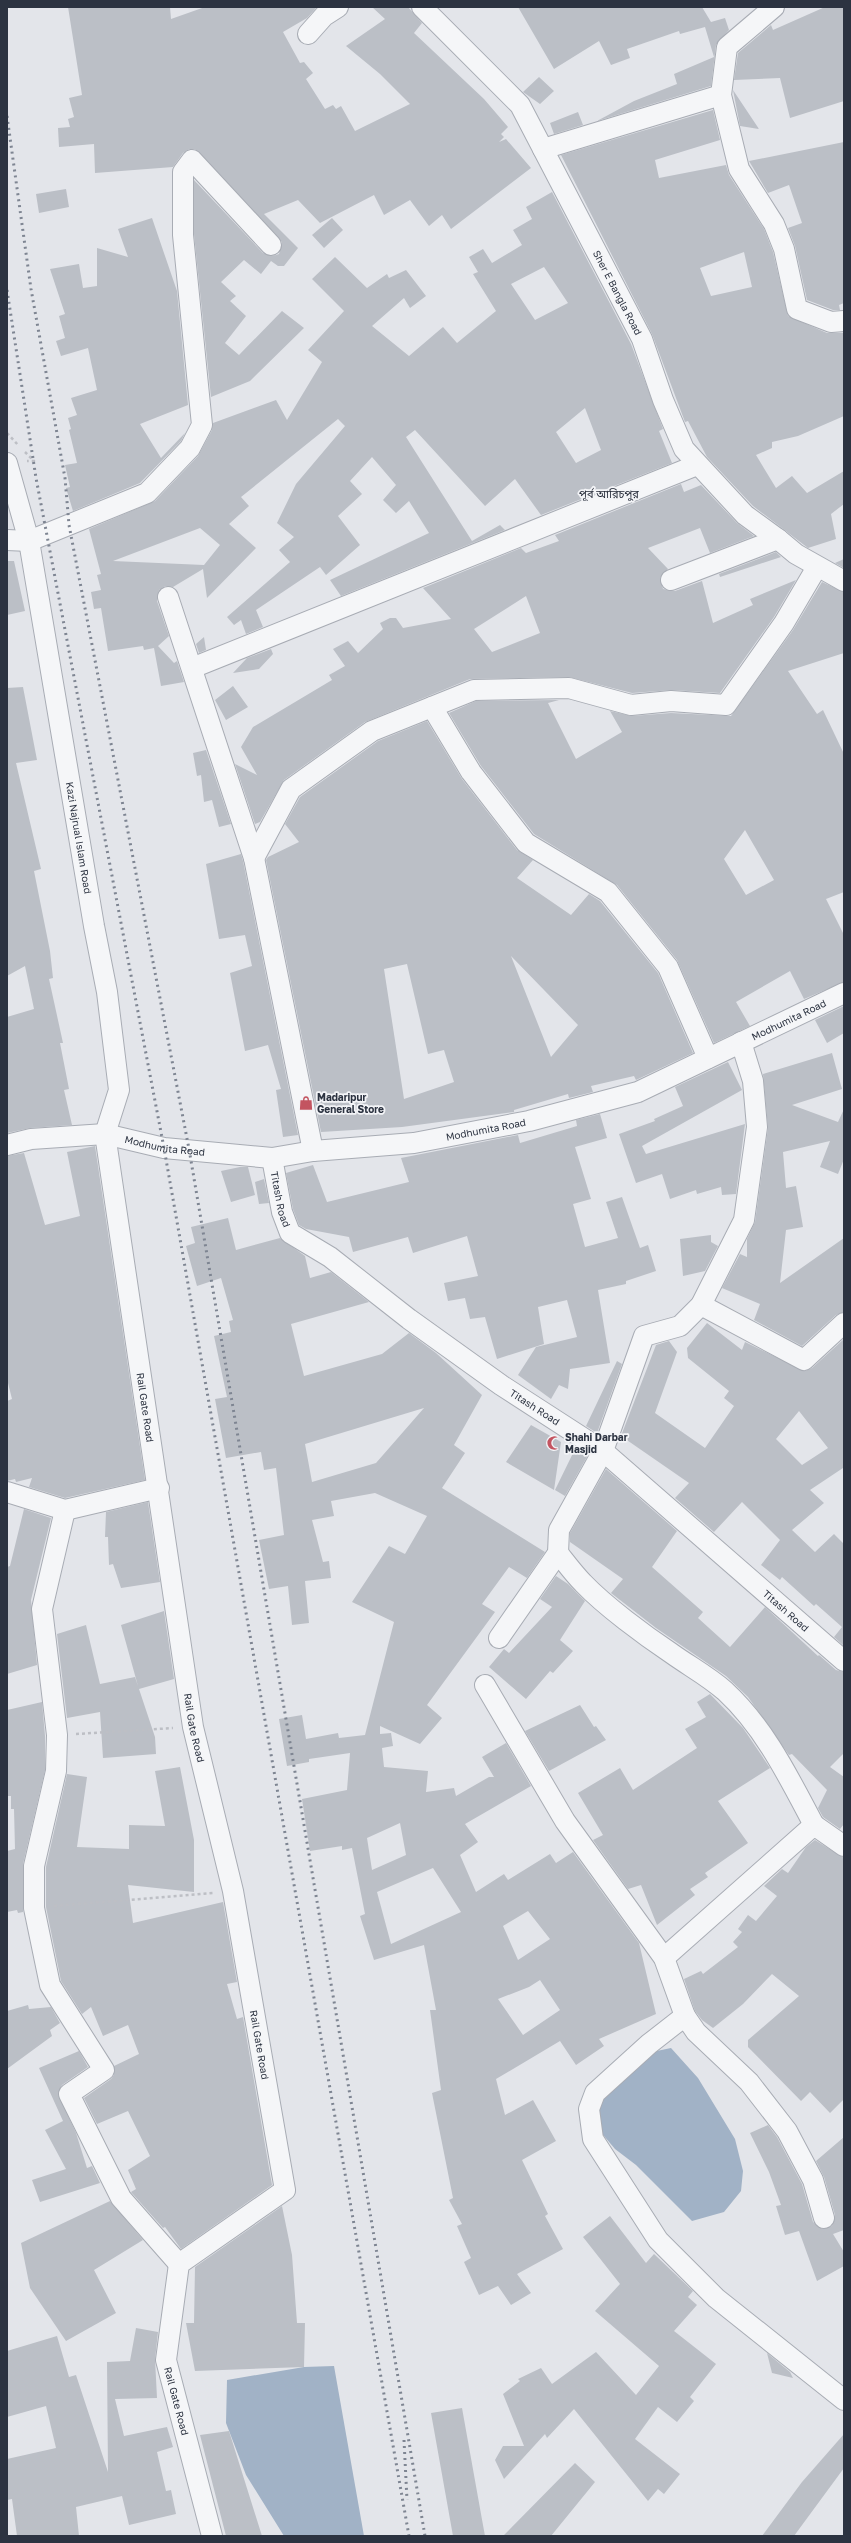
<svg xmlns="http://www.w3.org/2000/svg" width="851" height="2543" font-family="'Golos Text','Noto Sans Bengali',sans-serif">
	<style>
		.water { fill: #a1b2c6 }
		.building { fill: #bbbfc6; fill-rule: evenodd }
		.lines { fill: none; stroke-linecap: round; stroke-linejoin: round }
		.minor-casing { stroke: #a8acb4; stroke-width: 22 }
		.path { stroke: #bdbfc5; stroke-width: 2.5; stroke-dasharray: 3 3; stroke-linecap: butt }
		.minor { stroke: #f5f6f8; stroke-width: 20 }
		.rail { stroke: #7e8592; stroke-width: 3; stroke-dasharray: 2 4; stroke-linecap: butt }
		.labels { text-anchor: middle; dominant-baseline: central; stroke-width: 3.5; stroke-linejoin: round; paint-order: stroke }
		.street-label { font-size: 10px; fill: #2c3341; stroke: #f3f4f7 }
		.poi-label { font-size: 10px; font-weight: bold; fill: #2c3341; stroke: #f3f4f7; text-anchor: start }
		.neighbourhood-label { font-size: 11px; fill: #1e2432; stroke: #f3f4f7 }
	</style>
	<rect width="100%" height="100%" fill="#e3e5ea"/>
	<path class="water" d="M671 2048 698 2078 735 2139 743 2171 741 2191 724 2212 692 2221 636 2165 615 2149 599 2130 597 2099 652 2052Z
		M334 2366 364 2536H284L246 2475 226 2423 227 2380 304 2367Z"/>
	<path class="building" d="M68 7H170L171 19 205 7H317L307 18 283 32 300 63 304 62 313 73 306 79 325 109 333 105 336 109 341 106 355 131 410 104 380 74 346 46 385 19 372 7H408L422 23 414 33 484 99 508 127 501 134 504 137 499 142 506 139 531 168 451 229 442 215 429 226 410 200 384 215 374 195 320 223 298 200 264 214 298 248 284 266H278L271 261 261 274 244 260 221 282 236 296 230 301 246 316 225 343 239 355 282 311 304 328 250 381 211 397 194 234V180L263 253 273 256 279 254 282 242 195 149H189L183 153 173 167 95 173 94 144 59 147 58 128 70 127 68 119 74 117 69 98 82 95Z
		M518 7H702L711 22 725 18 729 30 716 45 711 86 597 121 634 101 677 84 674 74 714 57 705 27 680 34 679 31 627 49 630 58 611 65 599 41 554 69Z
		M825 7H844V101L790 118 780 78 734 80 738 53 771 25 773 30Z
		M539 77 554 91 540 104 523 92Z
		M733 90 759 129 740 126Z
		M713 110 720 140 655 160 659 178 726 165 729 175 764 229 773 252 788 316 827 333H844V416L798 436 772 442V448L756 455 776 488 792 476 807 493 844 471V504L831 514 836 539 808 548 753 506 707 457 688 421 685 422 652 334 561 155ZM744 252 752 287 711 296 700 268Z
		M578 112 583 125 554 134 550 123Z
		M844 142V303L839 305 840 310H833L807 300 795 246 788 228 802 223 789 185 768 193 749 161Z
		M66 189 69 207 39 213 36 194Z
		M552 192 631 344 663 429 659 431 672 463 541 515 515 479 485 506 415 430 406 437 472 541 500 525 505 530 341 596 330 580 429 533 409 501 396 513 383 500 396 485 372 457 350 481 362 494 338 516 360 545 326 575 320 567 256 610 263 627 246 634 241 620 234 625 227 617 290 562 279 550 294 537 277 523 296 484 345 426 338 419 241 497 249 506 229 524 256 548 207 598 203 569 173 587 165 586 159 590 157 601 169 636 158 646 174 663 177 661 184 682 161 686 154 648 144 650 143 646 108 651 101 608 94 609 91 592 101 590 97 575 101 574 89 529 155 501 198 456 212 430 213 423 276 400 287 420 322 362 308 350 344 311 312 279 335 257 367 288 387 274 389 278 406 270 426 296 410 308 404 298 372 326 409 356 443 327 457 343 496 311 473 274 478 272 469 257 483 249 492 263 522 245 513 230 532 219 526 207ZM544 267 568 303 535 320 511 284ZM585 408 601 450 576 463 556 432ZM200 528 220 545 204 565 113 561Z
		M152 218 177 291 188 405 140 424 161 458 185 433 181 441 140 483 73 511 66 488 70 487 65 465 77 463 69 430 71 429 68 418 77 415 71 398 97 390 88 348 61 356 56 341 65 338 59 316 65 314 50 269 79 264 83 288 97 286V248L128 257 118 229Z
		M332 218 343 230 324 248 312 235Z
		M681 484 684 492 701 485 737 523 754 536 710 553 700 528 648 548 668 569 660 578 663 589 675 591 702 581 713 623 753 605 750 599 796 580 774 617 720 693 672 690 632 693 569 677 470 679 365 722 284 780 260 822 255 824 235 764 257 775 241 747 253 727 332 680 329 675 345 666 333 649 348 641 358 653 383 629 380 623 390 618H396L403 628 451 619 423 588 521 548 526 553 559 541 555 535ZM526 596 540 633 492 652 474 629Z
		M776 552 781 557 720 577 719 574Z
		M844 559V568L835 563Z
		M7 561H14L25 611 7 615Z
		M822 582 844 592V653L788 671 817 714 823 710 844 754V892L826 899 844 935V982L804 999 790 971 736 1002 750 1026 714 1043 677 960 617 885 534 834 481 766 449 713 476 701 559 700 548 703 576 759 622 732 610 711 632 716 671 713 731 716 793 630ZM745 830 774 880 746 895 724 859Z
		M204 637 206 650 199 653 196 644Z
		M271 649 273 654 259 669 233 673 247 658Z
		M233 686 248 707 226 720 215 700Z
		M23 687 37 760 16 763 41 869 34 871 50 951 53 978 49 979 63 1043H60L69 1089 64 1090 72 1125 30 1128 7 1133V1017L34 1009 25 966 7 976V688Z
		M427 721 462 779 517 850 533 860 517 878 571 915 589 894 600 901 658 973 693 1053 636 1080 634 1076 591 1086 593 1092 569 1098 568 1094 514 1110V1112L402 1127 321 1132 266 860 268 857 299 842 285 824 300 797 378 741ZM511 956 578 1025 551 1057ZM407 964 428 1054 444 1050 454 1082 404 1099 384 969Z
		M206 750 231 824 219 827 212 800 204 802 201 775 197 776 193 753Z
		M241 854 243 861 298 1135 283 1137 276 1090 281 1089 268 1045 245 1051 230 973 252 966 245 935 219 939 206 864Z
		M844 1006V1033L827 1043 815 1020Z
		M832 1053 842 1089 792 1105 838 1122 844 1109V1159L838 1174 820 1167 830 1141 783 1152 786 1188 796 1186 803 1227 786 1230 780 1283 844 1238V1312L836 1315 802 1346 754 1320 760 1304 722 1288 740 1254 747 1257V1239L755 1222 768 1128 763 1074Z
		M728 1062 742 1090 642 1146 646 1154 745 1124 736 1194 722 1195 721 1187 697 1194 696 1190 670 1199 662 1174 636 1183 619 1134 655 1121 654 1119 683 1106 675 1087Z
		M600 1114 607 1138 575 1147 591 1199 573 1204 585 1247 618 1238 606 1202 622 1197 640 1248 648 1245 656 1271 626 1281V1284L598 1290 610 1363 570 1369 568 1389 559 1385 551 1399 518 1375 536 1347 577 1337 567 1300 538 1307 544 1344 497 1359 485 1317 470 1319 465 1298 448 1301 444 1283 478 1276 467 1236 413 1253 408 1237 353 1252 349 1237 306 1229 299 1225 293 1209 286 1173 313 1165 327 1202 409 1182 401 1158 518 1135 520 1143 577 1126 576 1120Z
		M95 1146 145 1480 65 1498 29 1487 32 1478 16 1482 15 1479 7 1481V1401L12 1399 7 1379V1156L24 1153 45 1225 80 1216 67 1152Z
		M240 1167H248L255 1195 231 1202 221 1171Z
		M264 1179 269 1203 259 1204 255 1182Z
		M228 1218 236 1250 280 1238 305 1256 310 1278 331 1272 369 1302 291 1324 304 1376 382 1354 409 1333 436 1353 482 1395 454 1445 465 1453 442 1488 545 1552 527 1578 509 1567 482 1604 495 1612 427 1705 442 1718 420 1744 380 1726V1734L391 1733 393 1746 382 1748 384 1767 428 1771 426 1792 454 1788 456 1796 489 1777H494L482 1757 506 1743 531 1786 465 1824 478 1842 460 1855 476 1892 504 1874 508 1880 550 1854 556 1863 573 1852 639 1943 656 2014 599 2039 604 2046 576 2065 560 2041 496 2079 505 2115 533 2100 556 2141 522 2160 548 2214 545 2216 563 2249 517 2274 531 2293 511 2305 498 2286 479 2295 464 2262 471 2258 457 2226 462 2224 449 2200 453 2198 432 2093 441 2090 430 2010H436L424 1945 374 1960 360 1916 365 1914 352 1848 342 1850V1846L310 1851 302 1799 347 1790 350 1753 309 1759V1762L287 1766 279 1719 302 1715 306 1739 338 1733 339 1738 365 1735 394 1622 352 1602 389 1546 405 1554 427 1516 375 1493 331 1501 334 1516 312 1520 323 1562 329 1561 331 1578 305 1581 309 1623 292 1625 288 1586 269 1589 259 1540 284 1535 276 1468 264 1470 261 1452 226 1458 215 1399 227 1397 214 1336 231 1332 229 1321 233 1320 221 1278 197 1286 186 1246 195 1243 191 1227ZM424 1408 376 1463 312 1482 305 1444ZM400 1823 406 1855 372 1870 367 1838ZM433 1868 461 1912 391 1944 377 1892ZM528 1911 550 1939 518 1960 503 1926ZM540 1980 560 2010 523 2035 498 1999 529 1987Z
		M711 1235V1242L718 1246 705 1271 683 1276 680 1239Z
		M707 1323 742 1350 745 1342 805 1371 812 1368 844 1339V1469L843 1468 810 1490 824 1503 792 1530 815 1552 834 1534 844 1544V1646L834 1637 842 1627 816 1604 814 1606 782 1577 780 1580 761 1565 780 1540 742 1502 714 1532 675 1498 689 1483 621 1436 656 1345 669 1341 677 1352 655 1413 705 1448 734 1406 724 1398 729 1391 688 1358 687 1348ZM799 1411 828 1448 802 1465 776 1439Z
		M617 1361 622 1364 597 1433 586 1426Z
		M531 1425 561 1442 554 1490 506 1462Z
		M576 1447 588 1455 565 1496 555 1490Z
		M606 1469 677 1531 652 1567 703 1612 698 1618 730 1647 765 1607 818 1656 819 1655 836 1670 844 1672V1753L830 1767 844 1777V1824L840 1829 823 1817 818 1808 827 1790 792 1754 789 1755 748 1697 726 1676 656 1628 611 1593 623 1579 570 1542V1533Z
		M148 1502 160 1582 121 1588 113 1564 109 1565 108 1537H105L106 1512Z
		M24 1509 51 1518 31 1600 37 1665 7 1674V1567L10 1566Z
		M556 1576 568 1584 585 1601 560 1640 573 1651 553 1673 550 1671 526 1699 489 1667 504 1649 509 1653 552 1607 540 1599Z
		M164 1611 174 1679 139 1689 155 1737 156 1754 103 1758 100 1712 67 1718 57 1634 86 1625 100 1684 135 1677 138 1686 121 1625Z
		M710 1694 743 1728 770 1768 718 1801 748 1843 705 1873 708 1877 690 1889 695 1895 657 1925 641 1885 628 1889 593 1840 603 1835 578 1793 620 1768 633 1790 697 1748 685 1729 706 1717 697 1702Z
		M42 1702 45 1736V1770L23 1864V1912L18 1913 17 1910 7 1912V1851L15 1849 14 1809H11V1796H7V1710Z
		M580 1705 594 1727 596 1726 606 1740 549 1771 525 1731Z
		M180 1767 194 1840V1892L128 1885 133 1923 223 1902 237 1982 227 1984 237 2019 243 2017 272 2185 181 2249 165 2227 163 2228 131 2192 136 2189 128 2170 150 2156 128 2111 97 2124 84 2098 111 2079 114 2075V2066L139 2054 128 2025 103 2036 91 2007 82 2014 61 1981 46 1907V1867L67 1774 87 1777 77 1847 129 1849V1825L165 1826 155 1771Z
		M815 1840 844 1858V2099L830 2113 810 2092 801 2101 748 2047V2040L799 1996 772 1974 743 2004 713 2028 702 2020 695 2011 684 1979 701 1971 703 1974 738 1947 733 1942 742 1932 738 1929 748 1915 756 1921 777 1896 764 1886 782 1869 788 1873 806 1847Z
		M28 2005 29 2009 51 2007 60 2023 50 2030 52 2036 7 2069V2011Z
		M79 2051 88 2067 62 2085 58 2094 76 2133 87 2168 92 2166 100 2183 40 2202 32 2180 66 2169 45 2130 63 2121 39 2068Z
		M768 2125 777 2137 802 2184 813 2222 822 2229 832 2226 835 2215 824 2177 816 2161 844 2137V2230L833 2234 844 2252V2266L817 2281 799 2231 785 2235 776 2206 781 2205 769 2172 750 2133Z
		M110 2201 143 2240 94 2270 116 2313 66 2341 30 2288 21 2243Z
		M282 2206 292 2255 297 2323H305L304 2367 195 2371 186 2323H194L195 2267Z
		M610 2216 646 2263 654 2254 693 2291 688 2297 697 2305 674 2331 716 2364 690 2397 694 2401 677 2422 658 2407 635 2439 680 2474 664 2494 658 2489 648 2501 574 2409 547 2438 545 2434 504 2479 495 2460 503 2446H524L503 2394 520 2381 518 2379 541 2368 552 2384 596 2352 636 2395 659 2366 595 2311 620 2284 583 2237Z
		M136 2328 158 2332 155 2359 157 2398 115 2399 124 2436 167 2427 173 2447 157 2452 166 2491 171 2490 176 2514 129 2525 122 2496 76 2507 79 2536H17L12 2499 7 2500V2459L56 2448 46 2406 7 2417V2351L57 2336 69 2377 76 2375 108 2472 107 2362 130 2361Z
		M767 2353 790 2372 793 2378 772 2373Z
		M462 2408 481 2514 485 2536H453L431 2413Z
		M229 2431 262 2536H226L200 2435Z
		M844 2434V2468L794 2536H762L802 2482Z
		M575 2463 595 2482 551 2536H503Z"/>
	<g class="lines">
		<defs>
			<g id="minor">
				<path id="s1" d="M422 7 520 105 642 339 663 400 684 449 745 515 778 539 796 554 844 581"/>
				<path d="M774 7 727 47 721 95 739 169 774 224 784 249 797 309 831 322 844 321"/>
				<path d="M308 34 324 16 338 7"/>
				<path d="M543 149 721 95"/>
				<path id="s2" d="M7 463 29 541 94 926 107 992 119 1090 105 1134 193 1727 233 1891 285 2190 179 2264 166 2360 212 2536"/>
				<path d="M7 540 29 541 147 493 190 448 202 425 183 235V172L192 160 271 245"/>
				<path d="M671 580 778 539"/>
				<path d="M168 597 254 858 313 1151"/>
				<path d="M192 668 697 465"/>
				<path d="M432 707 471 772 526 843 608 892 668 967 708 1058"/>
				<path d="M254 858 291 789 372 731 474 690 569 688 631 705 671 701 726 705 784 623 817 567"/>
				<path id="s3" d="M7 1145 31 1139 105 1134 164 1148 272 1158 313 1151 414 1143 529 1121 638 1092 844 993"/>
				<path id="s4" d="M272 1158 282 1212 290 1233 330 1257 409 1319 501 1385 603 1451 844 1661"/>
				<path d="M701 1305 804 1360 844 1323"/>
				<path d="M7 1492 65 1510 159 1488"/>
				<path d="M65 1510 42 1609 57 1735 56 1771 34 1866V1908L50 1985 104 2070 69 2094 121 2198 179 2264"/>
				<path d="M558 1553C566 1563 574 1574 583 1583 605 1606 644 1635 671 1653 689 1666 708 1676 725 1691 765 1728 789 1778 814 1825"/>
				<path d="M499 1638 558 1553 559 1530 603 1451 644 1336 680 1326 701 1305 744 1220 757 1127 753 1081 741 1042"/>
				<path d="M485 1685 565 1821 664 1958 685 2016 649 2044 595 2093 589 2109 593 2139 658 2240 716 2298 844 2400"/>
				<path d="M664 1958 814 1825 844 1846"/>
				<path d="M685 2016 696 2032 749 2082 787 2131 813 2180 824 2218"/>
			</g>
		</defs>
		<use href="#minor" class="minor-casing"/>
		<path class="path" d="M7 433 19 446
			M25 452 34 461H27
			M76 1734 173 1728
			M54 1906 213 1893"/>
		<use href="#minor" class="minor"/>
		<path class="rail" d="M7 116 31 289 65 478 69 525 189 1149 425 2536
			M7 290 36 478 164 1148 409 2536
			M404 2440 407 2500"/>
	</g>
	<defs>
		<symbol id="shop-bare" viewBox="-9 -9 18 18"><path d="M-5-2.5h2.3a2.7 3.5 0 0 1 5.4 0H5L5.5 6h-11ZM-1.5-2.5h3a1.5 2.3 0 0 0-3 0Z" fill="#c35460" stroke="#f3f4f7" stroke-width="2.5" paint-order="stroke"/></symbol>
		<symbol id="mosque-bare" viewBox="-9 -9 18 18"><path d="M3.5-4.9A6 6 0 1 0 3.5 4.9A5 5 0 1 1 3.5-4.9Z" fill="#c35460" stroke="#f3f4f7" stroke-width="2.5" paint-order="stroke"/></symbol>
	</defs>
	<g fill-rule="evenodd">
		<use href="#shop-bare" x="296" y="1093" width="20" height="20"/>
		<use href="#mosque-bare" x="544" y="1433" width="20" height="20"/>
	</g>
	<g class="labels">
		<g class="street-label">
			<text stroke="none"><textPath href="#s1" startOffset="350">Sher E Bangla Road</textPath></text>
			<text stroke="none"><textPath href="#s2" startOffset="382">Kazi Najrual Islam Road</textPath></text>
			<text stroke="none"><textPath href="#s3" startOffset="808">Modhumita Road</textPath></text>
			<text stroke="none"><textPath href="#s3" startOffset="484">Modhumita Road</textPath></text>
			<text stroke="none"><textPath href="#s3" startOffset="160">Modhumita Road</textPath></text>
			<text stroke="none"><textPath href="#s4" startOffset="42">Titash Road</textPath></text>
			<text stroke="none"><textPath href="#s4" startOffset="378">Titash Road</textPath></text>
			<text stroke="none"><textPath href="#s2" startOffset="960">Rail Gate Road</textPath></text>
			<text stroke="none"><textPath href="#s4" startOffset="702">Titash Road</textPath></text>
			<text stroke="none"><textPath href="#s2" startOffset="1284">Rail Gate Road</textPath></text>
			<text stroke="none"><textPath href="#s2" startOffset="1608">Rail Gate Road</textPath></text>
			<text stroke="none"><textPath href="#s2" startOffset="2024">Rail Gate Road</textPath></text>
		</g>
		<g class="poi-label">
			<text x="317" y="1097">Madaripur<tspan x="317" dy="12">General Store</tspan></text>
			<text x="565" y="1437">Shahi Darbar<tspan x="565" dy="12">Masjid</tspan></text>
		</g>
		<g class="neighbourhood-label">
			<text x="609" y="493">পূর্ব আরিচপুর</text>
		</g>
	</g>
	<rect width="851" height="2543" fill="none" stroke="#2c3341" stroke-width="16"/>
</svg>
